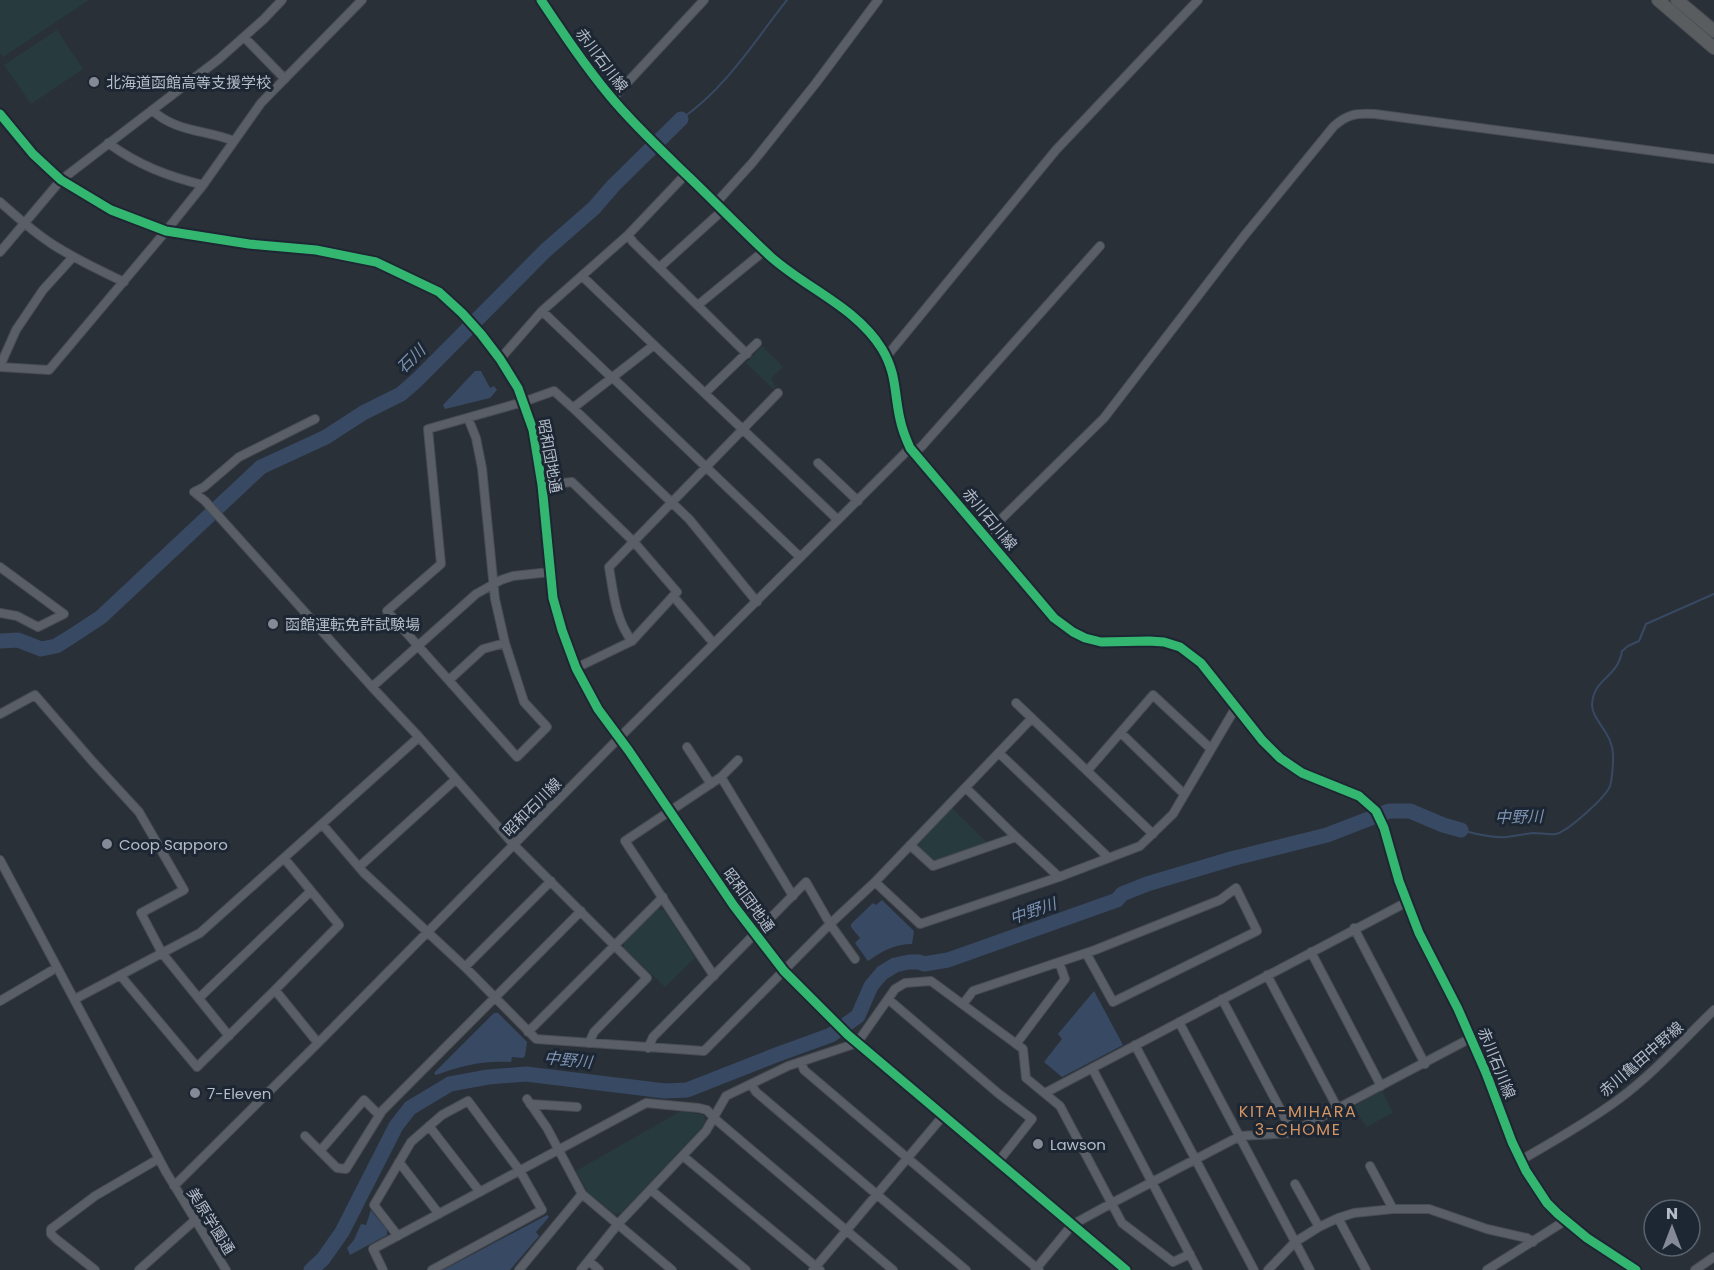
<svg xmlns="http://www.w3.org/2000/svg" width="1714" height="1270" font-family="Poppins,'Noto Sans JP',sans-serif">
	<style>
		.green { fill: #273a3e }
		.water { fill: #384963 }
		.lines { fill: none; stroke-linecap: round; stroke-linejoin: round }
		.stream { stroke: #384963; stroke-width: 2 }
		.river { stroke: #384963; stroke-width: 15 }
		.minor-casing { stroke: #484c53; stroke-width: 10 }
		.highway-casing { stroke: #474c53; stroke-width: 14 }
		.minor { stroke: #5a5e66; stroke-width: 8 }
		.highway { stroke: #5a5d60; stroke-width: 12 }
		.cycleway-casing { stroke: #1d2633; stroke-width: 13 }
		.cycleway { stroke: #33b770; stroke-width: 9 }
		.poi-dot { fill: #848b96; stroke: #1d2633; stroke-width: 2 }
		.labels { text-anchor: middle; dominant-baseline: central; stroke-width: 6; stroke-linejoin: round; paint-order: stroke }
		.street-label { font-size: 15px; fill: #b4bcc9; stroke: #1d2633 }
		.poi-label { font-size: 15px; fill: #b4bcc9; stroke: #1d2633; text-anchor: start }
		.water-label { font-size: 16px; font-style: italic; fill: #7c92b1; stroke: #1d2633 }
		.neighbourhood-label { font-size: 16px; letter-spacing: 1.5px; fill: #d59563; stroke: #1d2633 }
	</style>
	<rect width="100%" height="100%" fill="#2a3038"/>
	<path class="green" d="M0 0H89L3 57 0 53Z
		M57 30 83 69 31 104 4 65Z
		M762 346 783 367 771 378 776 387 773 389 746 363Z
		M952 808 987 843 937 860 932 859 919 848V843Z
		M658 909 664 910 695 958 665 987 624 948V943Z
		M1382 1091 1393 1113 1366 1127 1354 1106Z
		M681 1111 704 1115 706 1123 621 1213 615 1214 588 1193 576 1171Z"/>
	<path class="water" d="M475 371H481L490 388 494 386 497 390 490 398 445 409 443 405Z
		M882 900 914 931 912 944C895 944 882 951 868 961L855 943 860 938 851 927V924L873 903 876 905Z
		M1094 991 1123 1045 1062 1077 1044 1062 1062 1039 1058 1034Z
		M494 1013H498L527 1042 525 1056 523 1058 512 1057 511 1062C480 1061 466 1065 436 1075L434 1073Z
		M371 1210 387 1230V1235L350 1255 347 1248 354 1240 361 1224 366 1225Z
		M547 1215 549 1217 536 1232 539 1236 510 1270H443Z"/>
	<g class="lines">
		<path class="stream" d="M681 119C725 89 754 42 787 0
			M1461 830C1475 834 1491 838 1506 837 1515 836 1524 834 1533 833 1540 833 1549 835 1556 834 1568 831 1606 797 1610 786 1612 780 1613 765 1613 759 1615 734 1592 721 1592 705 1593 678 1618 678 1622 651L1628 646 1639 641 1646 624 1714 594"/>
		<path class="river" d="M0 641 18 640 41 649 56 646 69 638 101 617 261 467 326 437 363 413 401 394 417 380 545 251 594 208 613 186 681 119
			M311 1270 323 1259 342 1232 396 1126 410 1108 450 1084 488 1077 526 1074 665 1091 687 1090 776 1055 831 1035 858 1016 871 986 882 973 895 965 909 962H919L924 964 948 960 1117 900 1122 894 1147 884 1231 859 1327 835 1389 811H1410L1443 825 1461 830"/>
		<defs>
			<path id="minor" d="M541 0C563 33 585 66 610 96 634 125 662 151 689 177 717 204 743 231 771 257 807 289 856 307 882 349 897 374 894 393 900 419 902 429 906 439 910 448L1054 618 1073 632 1085 638 1101 642 1149 641 1164 642 1180 647 1201 663 1262 740 1280 758 1302 773 1359 796 1376 811 1384 828 1399 881 1419 933 1458 1009 1486 1073 1512 1142 1526 1171 1547 1203 1558 1214 1587 1238 1636 1270
				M244 37 285 79
				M612 99 704 0
				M152 110C175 132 206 130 234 141
				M0 114 33 154 61 180 111 210 166 231 249 244 316 250 376 262 439 292 462 313 481 334 500 359 518 388 533 430 542 485 553 598 562 630 576 668 598 709 629 751 734 906 784 971 848 1035 1126 1270
				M108 143C138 165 167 176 203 185
				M0 202C17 217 33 232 52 244 75 259 99 270 124 282
				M716 203 753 162 816 83 878 0
				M628 235 633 242 747 354
				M0 252 61 180 219 59 264 19 282 0
				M660 267 723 210
				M582 276 654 345
				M698 305 764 251
				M542 311 611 377
				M886 357 1056 150 1198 0
				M500 359 542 311 628 235 686 174
				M0 366 16 330 43 290 73 257
				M0 367 49 370 166 231 203 185 261 103 362 0
				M612 377 800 557
				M705 393 757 343
				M468 418 476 438 482 468 495 599 505 643 524 702 547 727 517 757 387 611 441 564 428 429 523 402 554 391 573 408
				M315 419 239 457 204 487 194 492 205 501 372 687 419 737 514 845 647 978 594 1032 589 1043
				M914 453 922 446 1100 246
				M818 463 858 501
				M542 485 572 482 634 542 677 592 632 641
				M984 536 1104 418 1244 236 1334 126C1348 114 1356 113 1375 114L1714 159
				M0 567 64 614 38 627 17 616 0 613
				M673 596 710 639
				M757 602 689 519 573 408 654 345 838 520
				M576 668 632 641C616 622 613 591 609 567L778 393
				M449 680 483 649 505 643
				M372 687 476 594 501 580 513 576 550 572
				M1016 703 1153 834
				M0 714 35 695 93 762 139 812 184 890 141 913 162 953 229 1036
				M1121 733 1184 794
				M687 747 711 784
				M999 753 1109 858
				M1088 770 1153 695 1211 749
				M721 777 793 896
				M966 788 1016 837 1059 877
				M322 824 364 873 465 967 536 1039 704 1051 830 924 806 882 653 1037 648 1048
				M910 845 933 866 1016 837
				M0 860 166 1172 226 1270
				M359 867 456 779
				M875 882 920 924 1059 877 1140 846 1173 814 1236 707
				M1354 928 1425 1064
				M1311 952 1381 1086
				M855 959 830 924 875 882 1032 718
				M465 967 551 881
				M120 975 197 1067 275 990 318 1043
				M1267 975 1338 1109
				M714 976 625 841 721 777 738 760
				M275 990 339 925 311 891
				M199 998 311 891 284 858
				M75 999 200 933 419 737
				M888 999 999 1094 1032 1119 998 1162
				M1222 999 1287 1122 1291 1133
				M0 1001 51 971
				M963 1004 973 991 1095 950 1220 900 1236 888 1257 931 1113 1002 1086 953
				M1179 1022 1310 1270
				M528 1032 663 897
				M1016 1044 1065 979 1059 962
				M1135 1045 1254 1270
				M801 1062 804 1070 1039 1270
				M1092 1068 1198 1270
				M751 1084 756 1092 966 1270
				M1045 1093 1407 902
				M527 1099 547 1128 582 1194 672 1270
				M530 1104 577 1107
				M429 1126 480 1192
				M305 1136 337 1168 346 1169 382 1111 581 911
				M320 1151 364 1100 379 1115
				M683 1156 820 1270
				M1521 1160C1554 1141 1588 1122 1619 1099 1654 1073 1683 1040 1714 1010
				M399 1162 439 1214
				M1370 1166 1393 1209
				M1295 1184 1319 1227
				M174 1186 318 1043 619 738 910 448
				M651 1190 746 1270
				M1338 1218 1366 1270
				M398 1236 374 1205 411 1142 442 1115 468 1101 520 1171 542 1210 432 1270
				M589 1261 599 1270
				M95 1270 56 1239 51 1234V1229L95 1196 153 1162
				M139 1270 195 1220
				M383 1270 373 1249 646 1103 699 1108 707 1110 714 1118 893 1270
				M519 1270 582 1194
				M581 1270 618 1224 706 1131 726 1096 788 1066 857 1043 895 989 905 983 931 981 1023 1049 1026 1078 1060 1106 1122 1223 1173 1262 1190 1254
				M813 1270 943 1116
				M1035 1270 1072 1225 1112 1203 1240 1136 1291 1133 1471 1038
				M1268 1270 1295 1242 1319 1227 1338 1218 1354 1213 1393 1209H1429L1487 1229 1527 1238 1533 1242
				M1487 1270 1560 1224
				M1695 1270 1714 1257"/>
			<path id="highway" d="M1658 0 1714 48
				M1677 0 1714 31"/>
		</defs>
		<use href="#minor" class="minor-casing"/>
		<use href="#highway" class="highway-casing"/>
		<use href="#minor" class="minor"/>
		<use href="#highway" class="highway"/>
		<defs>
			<path id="cycleway" d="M541 0C563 33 585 66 610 96 634 125 662 151 689 177 717 204 743 231 771 257 807 289 856 307 882 349 897 374 894 393 900 419 902 429 906 439 910 448L1054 618 1073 632 1085 638 1101 642 1149 641 1164 642 1180 647 1201 663 1262 740 1280 758 1302 773 1359 796 1376 811 1384 828 1399 881 1419 933 1458 1009 1486 1073 1512 1142 1526 1171 1547 1203 1558 1214 1587 1238 1636 1270
				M0 114 33 154 61 180 111 210 166 231 249 244 316 250 376 262 439 292 462 313 481 334 500 359 518 388 533 430 542 485 553 598 562 630 576 668 598 709 629 751 734 906 784 971 848 1035 1126 1270"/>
		</defs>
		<use href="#cycleway" class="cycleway-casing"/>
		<use href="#cycleway" class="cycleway"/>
	</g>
	<g class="poi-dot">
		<circle cx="94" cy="82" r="6"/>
		<circle cx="273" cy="624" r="6"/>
		<circle cx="107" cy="844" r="6"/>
		<circle cx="195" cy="1093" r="6"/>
		<circle cx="1038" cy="1144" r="6"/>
	</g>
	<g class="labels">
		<g class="street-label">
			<text transform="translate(602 60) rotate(53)">赤川石川線</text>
			<text transform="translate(550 456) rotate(80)">昭和団地通</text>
			<text transform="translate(990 519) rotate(50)">赤川石川線</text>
			<text transform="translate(532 807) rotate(-45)">昭和石川線</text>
			<text transform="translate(749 900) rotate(54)">昭和団地通</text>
			<text transform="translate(1641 1059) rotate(-41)">赤川亀田中野線</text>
			<text transform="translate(1497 1063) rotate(68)">赤川石川線</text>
			<text transform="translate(211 1221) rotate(58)">美原学園通</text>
		</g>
		<g class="poi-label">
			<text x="106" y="82">北海道函館高等支援学校</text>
			<text x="285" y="624">函館運転免許試験場</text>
			<text x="119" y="844">Coop Sapporo</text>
			<text x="207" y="1093">7-Eleven</text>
			<text x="1050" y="1144">Lawson</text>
		</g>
		<g class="water-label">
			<text transform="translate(411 359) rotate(-45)">石川</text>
			<text transform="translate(1519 817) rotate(-1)">中野川</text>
			<text transform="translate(1033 911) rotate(-19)">中野川</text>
			<text transform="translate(568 1060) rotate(6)">中野川</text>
		</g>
		<g class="neighbourhood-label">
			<text x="1298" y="1111">KITA-MIHARA<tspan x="1298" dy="18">3-CHOME</tspan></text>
		</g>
	</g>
	<g transform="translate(1672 1228)"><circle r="28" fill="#1d2633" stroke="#59626f" stroke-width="1.5"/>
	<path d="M0-4.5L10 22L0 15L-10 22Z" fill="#848b96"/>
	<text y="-9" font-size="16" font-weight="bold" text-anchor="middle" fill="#b4bcc9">N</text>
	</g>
</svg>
